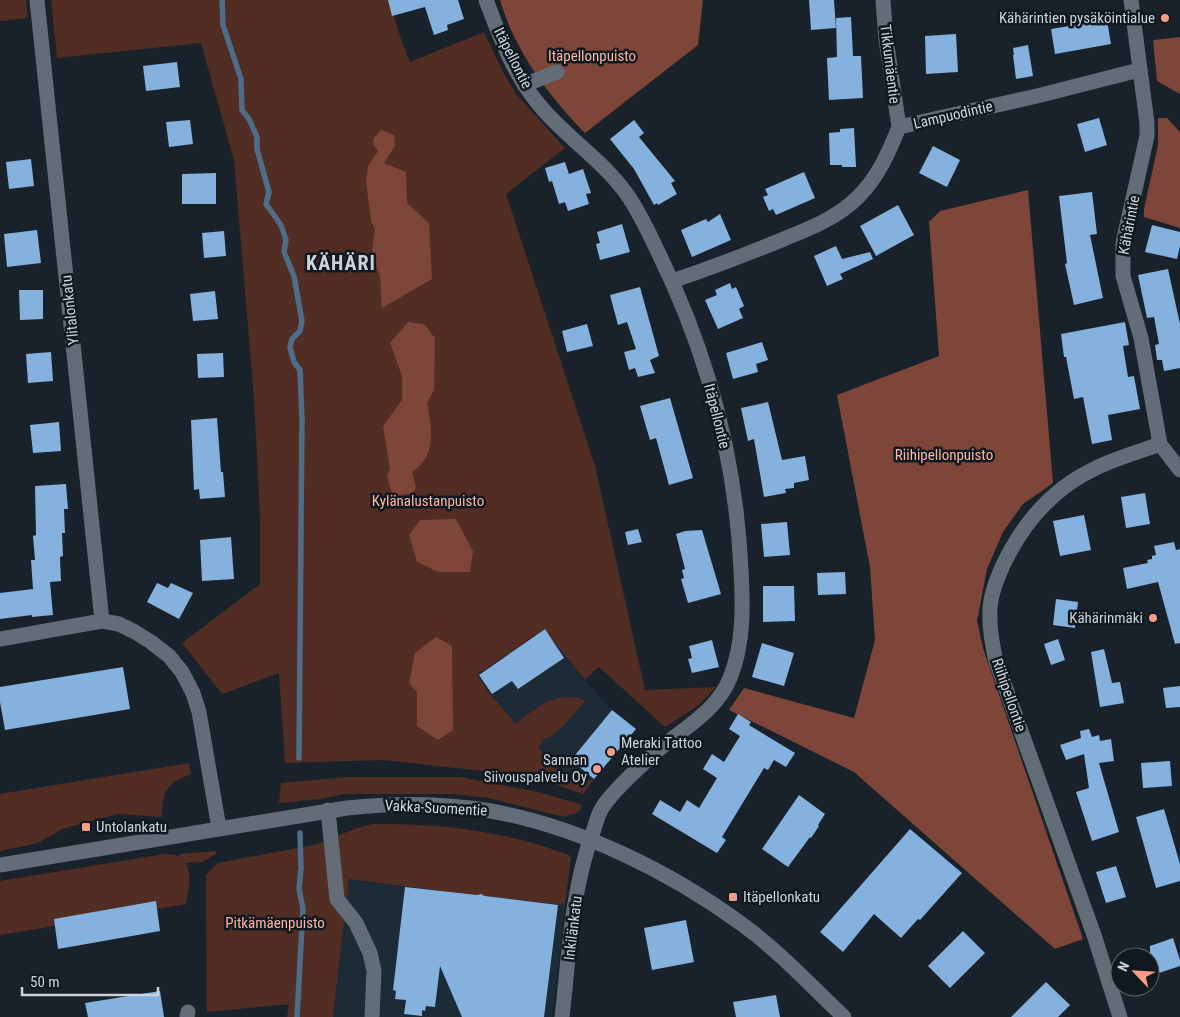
<svg xmlns="http://www.w3.org/2000/svg" width="1180" height="1017" font-family="'Roboto Condensed',sans-serif">
	<style>
		.built { fill: #1d2b37 }
		.green { fill: #512d24 }
		.forest { fill: #7d4638 }
		.lines { fill: none; stroke-linecap: round; stroke-linejoin: round }
		.stream { stroke: #4d6d88; stroke-width: 5.5 }
		.building { fill: #84b1dd }
		.minor { stroke: #636d77; stroke-width: 15 }
		.poi-dot { fill: #f49e88; stroke: #101820; stroke-width: 2 }
		.labels { text-anchor: middle; dominant-baseline: central; stroke-width: 5; stroke-linejoin: round; paint-order: stroke }
		.poi-label { font-size: 15px; fill: #cdd3d8; stroke: #101820; text-anchor: end }
		.park-label { font-size: 15px; fill: #fcb5a2; stroke: #101820 }
		.street-label { font-size: 15px; fill: #cdd3d8; stroke: #101820 }
		.district-label { font-size: 20px; font-weight: bold; letter-spacing: 1px; fill: #cdd3d8; stroke: #101820 }
	</style>
	<rect width="100%" height="100%" fill="#19222a"/>
	<path class="built" d="M545 629 582 677 612 710 636 729 594 779 580 782 574 780 554 766 491 695 477 675Z
		M349 879 477 895 481 894 486 896 565 905 552 1017H333Z"/>
	<path class="green" d="M0 0H26L28 18 0 21Z
		M51 0H389L401 39 410 62 484 32 504 74 517 95 565 148 506 194 595 466 645 690 716 687 698 706 665 727 599 667 585 680 544 629 477 675 491 695 516 724C536 707 558 690 585 700L584 703C570 716 562 734 543 739L541 744 538 747C554 765 568 787 594 779L583 794 551 783 518 775 383 760 285 763 279 673 222 694 182 643 260 584V517L254 397 234 160 201 43 57 58Z
		M189 763 191 774C167 783 162 791 162 817L118 814 62 829 38 843 0 851V794Z
		M346 777H461L538 792 580 804 582 806 579 812 564 817 488 798 455 794H345L320 799 279 803 281 783Z
		M372 824C439 823 509 831 571 856L565 905 485 896 481 894 477 895 466 894 349 879 333 1017H287L289 1004 207 1012 206 875 218 863 318 844 354 829Z
		M216 851V854L202 862 185 863C193 874 188 891 186 904L0 935V881L164 854 175 855 179 857V854Z"/>
	<path class="forest" d="M500 0H703L698 45 585 133C548 95 515 51 500 0Z
		M1180 37V94L1157 81 1153 40Z
		M1158 118H1167L1180 132V228L1144 217V209L1158 145Z
		M381 130 394 135 395 146 384 163 406 172 407 203 429 223 432 279 382 308 380 277 372 252 375 229 371 221 366 181 368 166 378 151 373 144 374 138Z
		M1028 190 1053 483 1023 504 1003 532 987 569 977 621 983 648 1083 939 1055 949 854 772 729 710 744 688 854 718 875 640 870 567 837 395 939 356 929 222 940 211Z
		M408 322 424 324 435 338 434 390 427 403C432 429 437 456 412 472L416 487 413 493 402 495 395 505 387 476 390 469 383 426 402 400V376L390 343Z
		M456 519 473 551 470 572H438L417 562 409 535 420 520Z
		M436 637 452 646 453 730 438 740 417 726V692L409 683 415 653Z"/>
	<g class="lines">
		<path class="stream" d="M222 0 223 25 241 79 242 110 249 119 257 137V149L269 192 266 204 281 225 286 240 284 252 294 276 302 321 300 331 292 339 290 347 294 362 300 370 302 419 299 758
			M297 1017 303 909 299 889 301 868 300 833"/>
	</g>
	<path class="building" d="M388 0H458L464 19 447 25 448 30 434 35 425 7 392 16Z
		M809 0H834L836 28 811 30Z
		M851 17 853 56H861L863 98 829 100 827 58 837 57 836 18Z
		M1107 20 1111 44 1055 54 1051 29Z
		M956 34 958 72 926 74 925 36Z
		M1028 45 1033 76 1016 79 1013 55H1014L1013 48Z
		M177 62 180 87 146 91 143 66Z
		M1099 118 1107 145 1085 152 1077 124Z
		M190 120 193 144 169 147 166 122Z
		M634 120 644 133 639 137 675 181 671 183 677 194 658 205 657 203 654 205 634 169 610 139Z
		M854 128 856 167H842V165H830L829 133 840 132V129Z
		M933 146 960 160 947 187 919 173Z
		M31 159 34 186 9 189 6 162Z
		M565 162 569 174 583 169 591 193 586 194 589 204 568 211 565 202 559 204 552 181 549 182 545 168Z
		M804 172 815 198 776 215 773 209 769 211 763 197 768 195 765 189Z
		M216 173V204H182V174Z
		M1092 192 1097 234 1090 235 1103 298 1074 305 1065 264 1067 263 1059 196Z
		M898 205 914 235 876 256 860 226Z
		M720 214 731 240 692 257 681 230 706 219 708 222Z
		M622 224 630 252 600 260 596 244 600 243 597 232Z
		M1152 225 1180 232V246L1177 259 1145 252Z
		M37 230 41 263 7 267 4 234Z
		M224 231 226 256 204 258 202 233Z
		M836 246 842 259 870 252 873 259 840 274 843 279 827 286 814 256Z
		M1168 269 1180 324V368L1164 371 1162 360H1157L1155 345 1159 344 1154 317 1147 318 1138 275Z
		M730 283 732 289 736 287 744 306 739 309 743 318 718 329 705 300 717 295 715 290Z
		M640 287 659 356 650 360 655 373 638 377 635 368 629 370 624 352 636 349 627 322 618 325 610 295Z
		M19 290H43V319L20 320Z
		M215 291 218 319 193 321 190 294Z
		M1125 322 1129 345 1123 346 1128 377 1134 376 1140 409 1108 415 1112 440 1092 444 1083 397 1074 399 1066 357H1064L1061 334Z
		M587 324 593 346 567 352 562 331Z
		M762 342 768 360 756 364 758 372 733 379 726 353Z
		M51 352 53 381 28 383 26 354Z
		M223 353 224 377 198 378 197 354Z
		M670 398 693 478 669 485 656 438 650 440 640 406Z
		M768 402 782 460 805 456 809 480 794 483V488L785 489 786 493 764 497 754 439 748 441 741 408Z
		M217 418 221 472H223L225 497 200 499 199 489 194 490 191 420Z
		M59 422 61 451 33 453 30 425Z
		M66 484 68 509H64L65 533H62L63 556 60 557 61 581 50 582 53 615 32 617V615L0 619V593L33 589 31 560H35L33 536 36 535 35 486Z
		M1145 493 1150 524 1126 528 1121 497Z
		M1084 515 1091 550 1060 556 1053 521Z
		M787 522 790 555 764 557 761 524Z
		M638 529 642 542 628 545 625 532Z
		M702 530 721 594 688 603 681 579 684 578 682 570 685 569 676 534 685 531Z
		M231 537 234 579 202 581 200 540Z
		M1174 542 1176 550 1180 549V643L1175 644 1158 582 1127 589 1123 568 1148 563 1147 560 1152 559V556L1156 555 1154 546Z
		M845 572 846 594 818 595 817 573Z
		M157 583 168 588 171 583 193 593 179 619 147 602Z
		M763 586H794L795 621 763 622Z
		M1056 599 1078 602 1075 628 1053 625Z
		M545 629 564 658 518 689 512 681 492 694 479 675Z
		M1058 639 1065 660 1051 665 1044 644Z
		M712 640 719 667 692 673 688 659 692 658 689 646Z
		M762 643 794 653 784 686 752 677Z
		M1104 649 1112 683 1120 682 1124 703 1100 707 1091 652Z
		M123 667 130 709 5 730 0 702V687Z
		M1180 686V707L1166 708 1163 688Z
		M612 710 636 729 594 779 571 760Z
		M738 714 751 722 749 725 795 753 786 767 774 760 768 770 764 768 722 837 726 840 717 853 652 814 660 800 680 812 687 800 699 808 717 778 703 769 712 754 724 762 740 736 729 729Z
		M1089 729 1092 737 1099 735 1100 741 1111 739 1114 761 1099 763 1119 832 1092 841 1076 792 1089 788 1084 754 1066 760 1060 745 1081 738 1080 731Z
		M1170 761 1172 786 1143 788 1141 763Z
		M799 795 825 814 818 825 819 826 811 838 810 837 788 867 762 849Z
		M1164 809 1180 864V881L1156 888 1136 817Z
		M910 829 962 873 920 920 918 919 901 938 874 914 843 952 820 932Z
		M1116 866 1126 897 1106 903 1096 872Z
		M405 887 477 895 481 894 485 896 558 905 544 1017H462L440 966 435 1007 426 1006 425 1011 422 1010V1016L404 1014 406 1000 395 999 396 991 393 990Z
		M156 901 160 931 58 949 54 919Z
		M686 920 694 962 652 970 644 928Z
		M963 931 985 953 950 988 928 966Z
		M1173 938 1180 960V966L1150 976V946Z
		M1046 982 1070 1005 1058 1017H1011Z
		M160 991 164 1017H88L85 1003Z
		M776 995 780 1017H736L733 1002Z"/>
	<g class="lines">
		<path class="minor" d="M37 0 102 621
			M486 0C500 37 514 76 541 107 567 138 602 160 626 193 639 211 649 233 659 254 707 352 736 460 741 570 743 605 744 644 730 678 715 716 672 734 645 762 631 775 612 792 602 808 597 816 595 827 592 835 571 893 569 957 562 1017
			M883 0 886 39 899 127
			M1131 0 1147 123V136L1123 243V276L1141 338 1160 444 1180 470
			M524 85 557 72
			M899 127 1037 96 1139 70
			M672 281C705 270 737 258 769 245 800 232 835 221 859 196 878 177 889 152 899 127
			M0 639 102 621 119 624 135 632 151 642 169 656 182 672 193 693 199 712 219 828
			M328 810 337 899 356 923 370 953 374 971 372 1017
			M0 865 347 808C394 803 444 803 491 811 580 827 671 872 743 925 780 952 811 986 844 1017
			M187 1017 188 1012
			M1120 1017 1094 935 996 661C992 644 989 627 990 609 991 593 997 579 1003 565 1023 523 1053 488 1096 468 1116 458 1139 452 1160 444"/>
	</g>
	<g class="poi-dot">
		<circle cx="1165" cy="18" r="5"/>
		<circle cx="1153" cy="618" r="5"/>
		<circle cx="611" cy="752" r="5"/>
		<circle cx="597" cy="769" r="5"/>
		<rect x="81" y="822" width="10" height="10" rx="2.5"/>
		<rect x="728" y="892" width="10" height="10" rx="2.5"/>
	</g>
	<g class="labels">
		<g class="poi-label">
			<text x="1155" y="18">Kähärintien pysäköintialue</text>
			<text x="1143" y="618">Kähärinmäki</text>
			<text x="621" y="743" text-anchor="start">Meraki Tattoo<tspan x="621" dy="17">Atelier</tspan></text>
			<text x="587" y="760">Sannan<tspan x="587" dy="17">Siivouspalvelu Oy</tspan></text>
			<text x="96" y="827" text-anchor="start">Untolankatu</text>
			<text x="743" y="897" text-anchor="start">Itäpellonkatu</text>
		</g>
		<g class="park-label">
			<text x="592" y="56">Itäpellonpuisto</text>
			<text x="944" y="455">Riihipellonpuisto</text>
			<text x="428" y="501">Kylänalustanpuisto</text>
			<text x="275" y="923">Pitkämäenpuisto</text>
		</g>
		<g class="street-label">
			<text transform="translate(513 58) rotate(63)">Itäpellontie</text>
			<text transform="translate(890 64) rotate(83)">Tikkumäentie</text>
			<text transform="translate(953 115) rotate(-13)">Lampuodintie</text>
			<text transform="translate(1129 225) rotate(-79)">Kähärintie</text>
			<text transform="translate(70 310) rotate(-96)">Ylitalonkatu</text>
			<text transform="translate(717 416) rotate(76)">Itäpellontie</text>
			<text transform="translate(1009 695) rotate(71)">Riihipellontie</text>
			<text transform="translate(436 808) rotate(3)">Vakka-Suomentie</text>
			<text transform="translate(573 928) rotate(-83)">Inkilänkatu</text>
		</g>
		<g class="district-label">
			<text x="341" y="263">KÄHÄRI</text>
		</g>
	</g>
	<g transform="translate(1135 972) rotate(295)"><circle r="24" fill="#101820" stroke="#5c636a"/>
	<path d="M0-4L9 19L0 12L-9 19Z" fill="#f49e88"/>
	<text y="-8" font-size="14" font-weight="bold" text-anchor="middle" fill="#cdd3d8">N</text>
	</g>
	<path d="M22 987v8h136v-8" fill="none" stroke="#cdd3d8" stroke-width="2.5"/>
	<text x="30" y="987" font-size="15" fill="#cdd3d8" stroke="#101820" stroke-width="4" paint-order="stroke">50 m</text>
</svg>
